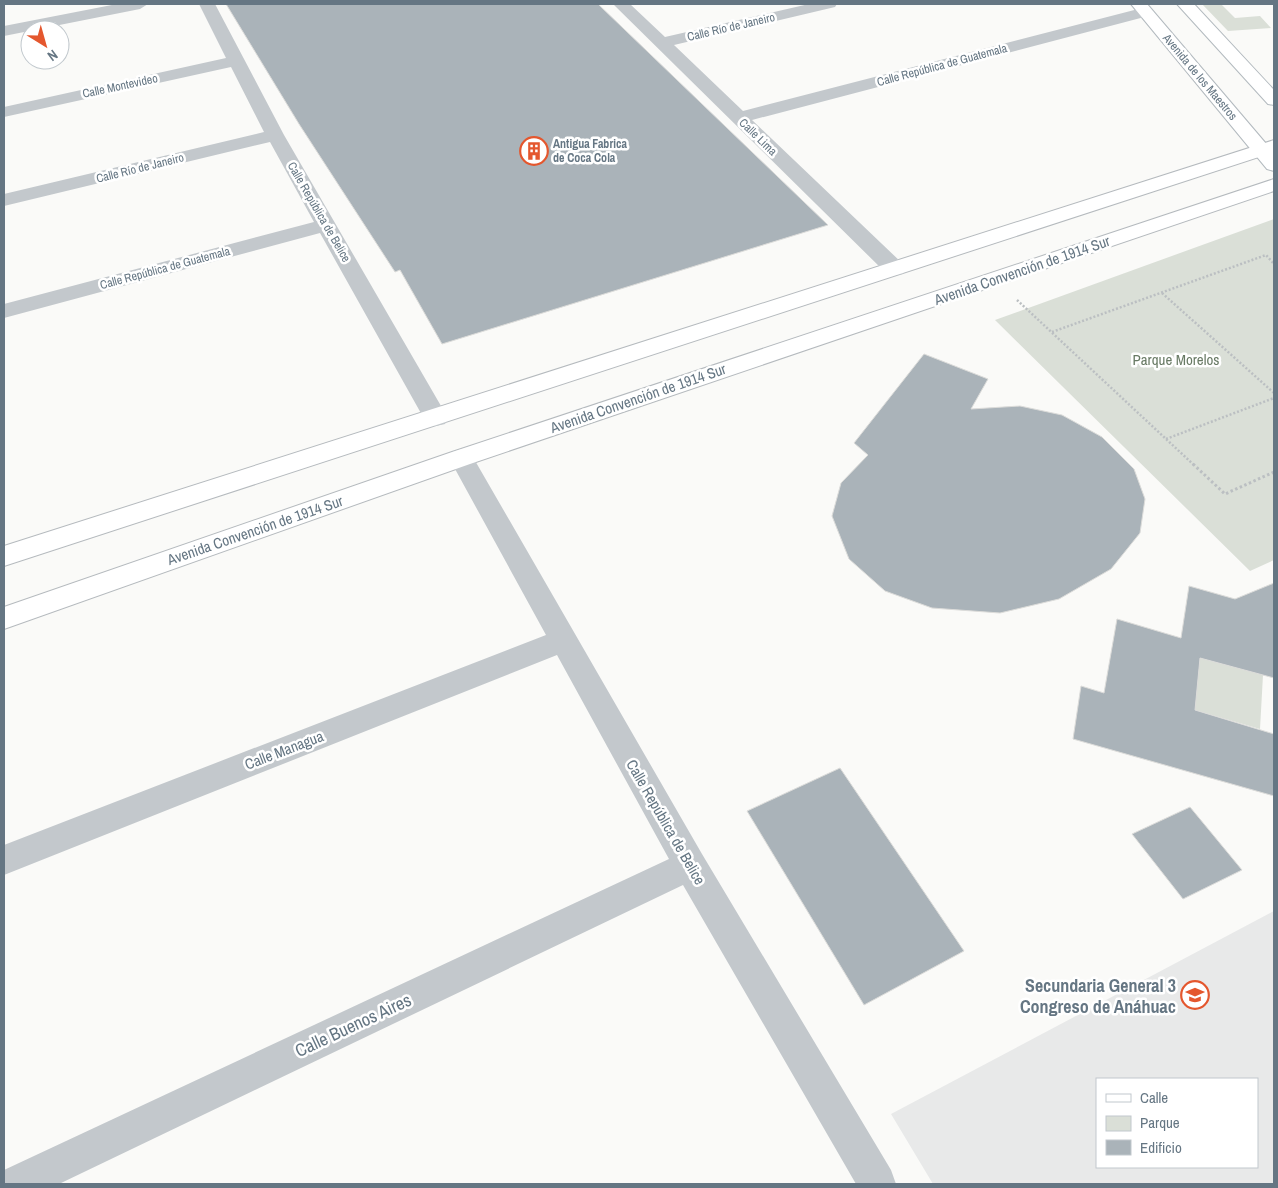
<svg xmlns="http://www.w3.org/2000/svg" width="1278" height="1188" font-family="'Archivo Narrow',sans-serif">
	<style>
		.built { fill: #e8e9e9; fill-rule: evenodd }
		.green { fill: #dadfd7 }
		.building { fill: #aab3b9; stroke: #dcdcda }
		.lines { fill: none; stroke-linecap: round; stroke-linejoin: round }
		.secondary-casing { stroke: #b3babf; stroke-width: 2 }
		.primary-casing { stroke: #b5babe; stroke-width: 2 }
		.path-far1 { stroke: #bbbfc2; stroke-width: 2.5; stroke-dasharray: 2 2; stroke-linecap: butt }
		.path { stroke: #bbbfc2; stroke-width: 3; stroke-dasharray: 2.5 2.5; stroke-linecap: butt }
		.street { fill: #c3c8cc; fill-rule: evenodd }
		.secondary { fill: #fff; fill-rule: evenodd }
		.primary { fill: #fff; fill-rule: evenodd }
		.labels { text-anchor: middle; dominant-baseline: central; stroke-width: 5; stroke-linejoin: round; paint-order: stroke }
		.far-street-label { font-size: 12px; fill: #657683; stroke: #fff }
		.far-poi-label { font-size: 12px; font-weight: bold; fill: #657683; stroke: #fff; text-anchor: start }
		.street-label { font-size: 15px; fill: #657683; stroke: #fff }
		.park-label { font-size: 15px; fill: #687a64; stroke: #fff }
		.near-poi-label { font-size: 18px; font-weight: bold; fill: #657683; stroke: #fff; text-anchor: end }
		.near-street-label { font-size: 18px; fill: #657683; stroke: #fff }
	</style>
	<rect width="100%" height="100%" fill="#fafaf8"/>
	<path class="built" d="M1274 911V1184H933L891 1114ZM1097 1079H1257V1167H1097Z"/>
	<path class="green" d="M1202 4H1221L1235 18 1260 16 1271 28 1228 31Z
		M1274 219V560L1250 571 995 320Z
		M1200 658 1263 675 1260 729 1195 710Z"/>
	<path class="building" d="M226 4H598L828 225 442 344 400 270 395 272 299 124Z
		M924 354 988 379 971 409 1020 406 1062 415 1102 437 1134 469 1145 499 1140 533 1111 569 1059 599 1000 613 932 608 885 591 849 559 832 516 841 483 868 455 854 443Z
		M1274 583V678L1200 658 1195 710 1274 734V796L1073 739 1081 686 1104 693 1117 619 1181 638 1189 586 1235 599Z
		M840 768 964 951 864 1005 747 811Z
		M1190 807 1242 870 1183 899 1132 834Z"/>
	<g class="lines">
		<defs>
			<path id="secondary" d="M1131 4H1147L1274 153V171L1267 169Z
				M1177 4H1194L1274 90V105L1268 104Z"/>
			<path id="primary" d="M1274 140V152L4 566V546Z
				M1274 179V191L470 464 4 629V607L452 452Z"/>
		</defs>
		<use href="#secondary" class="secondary-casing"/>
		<use href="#primary" class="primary-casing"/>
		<path class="path-far1" d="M1162 293 1274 393
			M1017 300 1195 466
			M1052 332 1266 255 1274 264
			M1166 439 1274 398"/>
		<path class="path" d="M1193 464 1225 494 1274 472"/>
		<path class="street" d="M117 4H148L140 9 4 36V26Z
			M199 4H215L284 135 448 418 445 424 436 426 427 424 320 233 4 318V304L314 222 270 142 4 206V194L264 132 231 67 4 117V107L226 58Z
			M613 4H630L665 37 809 4H837L835 7 674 45 743 111 1146 7 1154 12 1152 15 752 120 903 264 906 269 903 274 895 275 887 274Z
			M461 449 470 452 702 854 891 1170 896 1184H856L683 885 59 1184H4V1170L669 859 557 655 4 875V845L546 635 449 458 452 452Z"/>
		<use href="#secondary" class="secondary"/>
		<use href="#primary" class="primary"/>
	</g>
	<defs>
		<symbol id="building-ring" viewBox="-11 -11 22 22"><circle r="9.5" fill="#fff" stroke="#e4572e" stroke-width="1.5"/><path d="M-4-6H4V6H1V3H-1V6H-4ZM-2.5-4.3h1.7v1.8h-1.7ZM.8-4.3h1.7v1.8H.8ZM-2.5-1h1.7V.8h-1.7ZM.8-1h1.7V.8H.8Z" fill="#e4572e"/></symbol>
		<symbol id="school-ring" viewBox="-11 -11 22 22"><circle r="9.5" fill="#fff" stroke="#e4572e" stroke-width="1.5"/><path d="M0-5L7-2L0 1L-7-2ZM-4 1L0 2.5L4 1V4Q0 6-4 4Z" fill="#e4572e"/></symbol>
	</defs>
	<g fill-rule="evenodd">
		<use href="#building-ring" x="518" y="135" width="32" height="32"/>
		<use href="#school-ring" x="1179" y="979" width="32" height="32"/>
	</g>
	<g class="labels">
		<g class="far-street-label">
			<text transform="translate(731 27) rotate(-13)">Calle Río de Janeiro</text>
			<text transform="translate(942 65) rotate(-15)">Calle República de Guatemala</text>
			<text transform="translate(1200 77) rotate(50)">Avenida de los Maestros</text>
			<text transform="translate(120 86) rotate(-12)">Calle Montevideo</text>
			<text transform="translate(758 137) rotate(44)">Calle Lima</text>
			<text transform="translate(140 168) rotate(-14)">Calle Río de Janeiro</text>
			<text transform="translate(319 212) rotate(60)">Calle República de Belice</text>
			<text transform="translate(165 268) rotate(-15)">Calle República de Guatemala</text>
		</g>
		<g class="far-poi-label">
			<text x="553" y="144">Antigua Fabrica<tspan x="553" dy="14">de Coca Cola</tspan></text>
		</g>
		<g class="street-label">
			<text transform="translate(1022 270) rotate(-19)">Avenida Convención de 1914 Sur</text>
			<text transform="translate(638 398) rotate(-19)">Avenida Convención de 1914 Sur</text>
			<text transform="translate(255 530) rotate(-19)">Avenida Convención de 1914 Sur</text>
			<text transform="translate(284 750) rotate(-21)">Calle Managua</text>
			<text transform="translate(666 822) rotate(60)">Calle República de Belice</text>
		</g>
		<g class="park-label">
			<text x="1176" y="359">Parque Morelos</text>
		</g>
		<g class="near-poi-label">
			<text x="1176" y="985">Secundaria General 3<tspan x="1176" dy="21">Congreso de Anáhuac</tspan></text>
		</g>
		<g class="near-street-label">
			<text transform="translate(353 1025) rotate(-25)">Calle Buenos Aires</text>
		</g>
	</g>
	<rect width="1278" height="1188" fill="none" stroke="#657683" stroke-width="10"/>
	<rect x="1096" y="1078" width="162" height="90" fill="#ffffff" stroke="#c1c8cd"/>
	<rect x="1106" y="1094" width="25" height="8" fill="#ffffff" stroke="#c1c8cd"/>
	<text x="1140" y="1103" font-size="15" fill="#657683">Calle</text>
	<rect x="1106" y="1116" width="25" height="15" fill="#dadfd7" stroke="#c1c8cd"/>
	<text x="1140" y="1128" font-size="15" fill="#657683">Parque</text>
	<rect x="1106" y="1140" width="25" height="15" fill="#aab3b9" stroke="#c1c8cd"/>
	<text x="1140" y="1153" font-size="15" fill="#657683">Edificio</text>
	<g transform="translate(45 45) rotate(143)"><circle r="24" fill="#ffffff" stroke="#c1c8cd"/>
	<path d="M0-4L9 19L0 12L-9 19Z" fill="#e4572e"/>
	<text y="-8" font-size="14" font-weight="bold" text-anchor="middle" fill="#657683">N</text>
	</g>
</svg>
